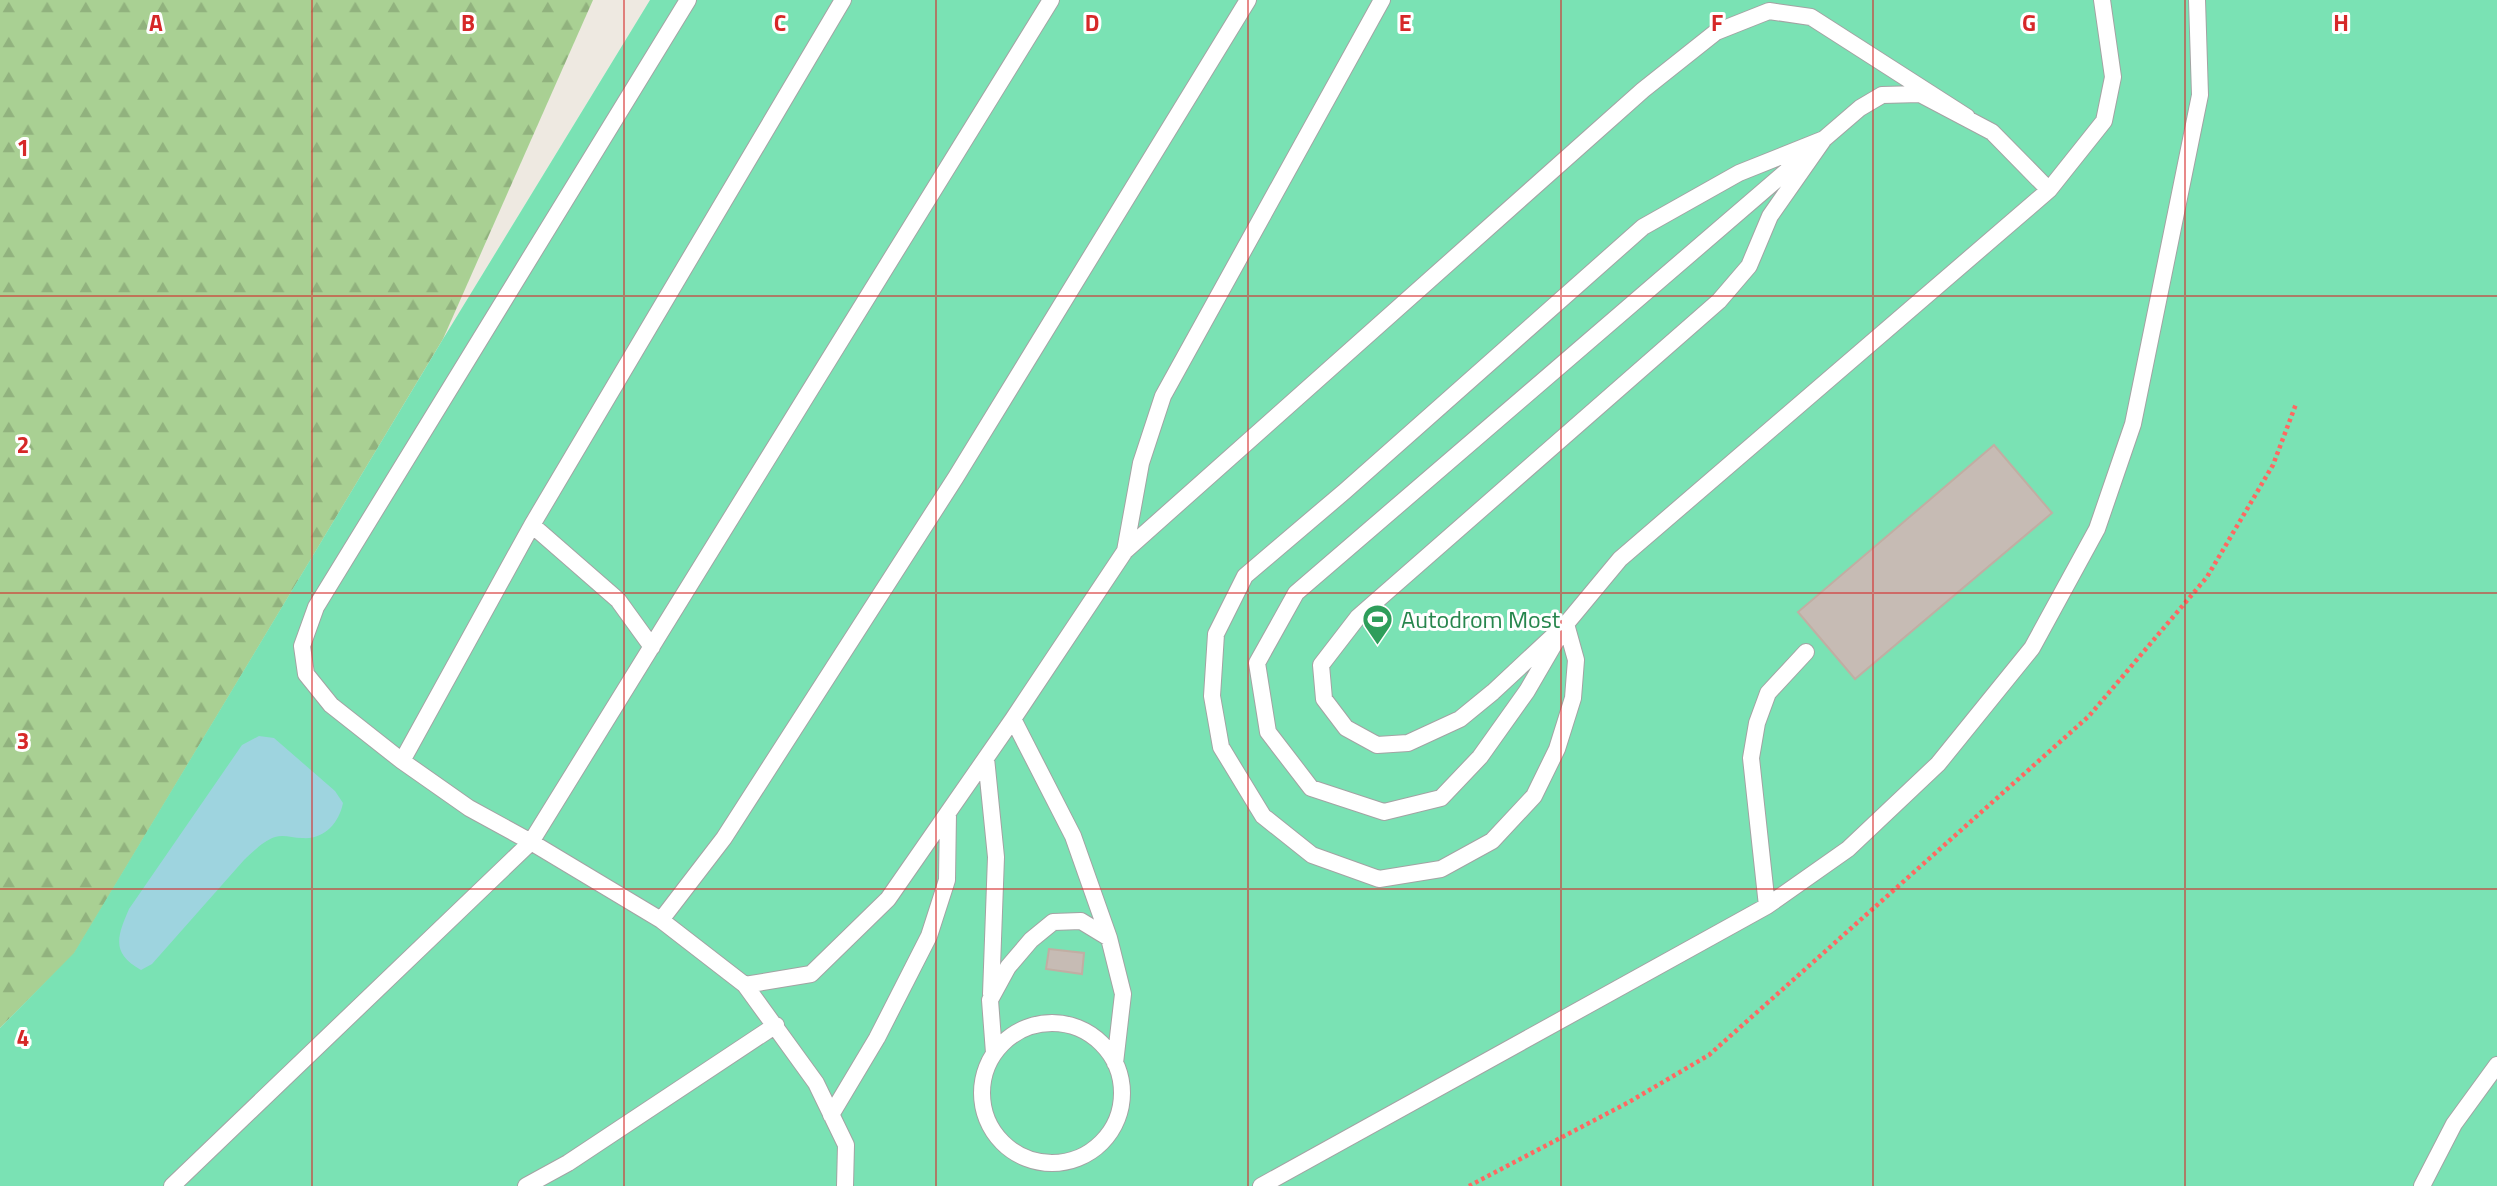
<svg xmlns="http://www.w3.org/2000/svg" width="2497" height="1186" font-family="'Titillium Web',sans-serif">
	<style>
		.forest { fill: url(#forest-firs) }
		.pitch { fill: #7ae2b4 }
		.water { fill: #9ed4df }
		.building { fill: #c6bbb4; stroke: #c1aea3; stroke-width: 2 }
		.lines { fill: none; stroke-linecap: round; stroke-linejoin: round }
		.lane-casing { stroke: #a3a3a3; stroke-width: 18 }
		.path { stroke: #ff6861; stroke-width: 4.5; stroke-dasharray: 3.5 3.5; stroke-linecap: butt }
		.lane { stroke: #fff; stroke-width: 16 }
		.grid { fill: none; stroke: #d62828; stroke-width: 2; stroke-opacity: 0.55 }
		.labels { text-anchor: middle; dominant-baseline: central; stroke-width: 6; stroke-linejoin: round; paint-order: stroke }
		.leisure-label { font-size: 24px; fill: #27864d; stroke: #fff; text-anchor: start }
		.grid-label { font-size: 23px; text-anchor: middle; font-weight: bold; fill: #d62828; stroke: #fff; stroke-width: 6; stroke-linejoin: round; paint-order: stroke }
	</style>
	<defs>
		<pattern id="forest-firs" width="22" height="20" patternUnits="userSpaceOnUse" patternTransform="scale(1.75)"><rect width="22" height="20" fill="#a9d093"/><path d="M5 1l3.5 6h-7zM16 11l3.5 6h-7z" fill="#91b27e"/></pattern>
	</defs>
	<rect width="100%" height="100%" fill="#eee9e1"/>
	<path class="forest" d="M0 0H593L443 339 74 954 0 1028Z"/>
	<path class="pitch" d="M650 0H2497V1186H0V1028L74 953 443 339Z"/>
	<path class="water" d="M259 736 274 738 335 791 343 803C339 823 324 840 302 838 292 838 284 834 275 837 263 841 253 852 244 860L152 964 141 970C111 953 117 937 129 909L242 745Z"/>
	<path class="building" d="M1994 445 2052 513 1855 679 1798 612Z
		M1049 949 1084 953 1082 974 1046 969Z"/>
	<g class="lines">
		<defs>
			<path id="lane" d="M688 0 316 607 302 646 306 674 331 705 402 761 469 808 531 842 661 920 745 985 811 974 888 899 1013 719 1125 551 1643 90 1716 32 1769 11 1811 17 1967 117
				M1920 94 1992 132 2049 190 1620 559 1566 624 1527 691 1480 757 1441 798 1384 812 1311 788 1268 732 1257 663 1296 593 1860 108 1882 95Z
				M1824 139 1770 216 1749 266 1719 301 1358 617 1321 665 1324 699 1346 728 1377 745 1408 743 1460 719 1493 692 1566 624 1576 660 1573 698 1557 749 1534 796 1492 841 1441 869 1379 879 1312 855 1263 816 1221 747 1212 696 1216 634 1245 576 1345 491 1643 227 1739 173Z
				M2049 190 2104 121 2113 77 2102 0
				M532 525 618 600 652 647
				M1125 551 1141 463 1163 396 1382 0
				M1013 719 1073 836 1109 938
				M986 758 996 857 991 994
				M402 761 532 525 843 0
				M1767 906 1751 758 1757 723 1768 693 1806 652
				M661 920 724 838 956 477 1248 0
				M745 985 816 1083 846 1145 845 1186
				M982 1093a70 70 0 1 1 140 0a70 70 0 1 1-140 0Z
				M994 1053 990 1000 1008 967 1031 940 1053 922 1081 921 1109 938 1123 994 1115 1063
				M831 1115 877 1038 929 936 947 880 948 813
				M172 1186 531 842 1051 0
				M526 1186 568 1163 776 1025
				M1261 1186 1767 906 1848 849 1938 764 2032 648 2097 529 2133 424 2200 95 2197 0
				M2422 1186 2454 1124 2497 1065"/>
		</defs>
		<use href="#lane" class="lane-casing"/>
		<path class="path" d="M1469 1186 1629 1102 1709 1055 2089 716 2207 577 2273 465 2296 404"/>
		<use href="#lane" class="lane"/>
	</g>
	<path class="grid" d="M312 0V1186M624 0V1186M936 0V1186M1248 0V1186M1561 0V1186M1873 0V1186M2185 0V1186M0 296H2497M0 593H2497M0 889H2497"/>
	<defs>
		<symbol id="stadium-pin" viewBox="-11 -11 22 30"><path d="M0 17L-7.5 6A9.5 9.5 0 1 1 7.5 6Z" fill="#2e9e5b" stroke="#fff"/><path d="M0-5a6.5 5 0 1 0 0 10a6.5 5 0 1 0 0-10ZM-3.5-1.8h7v3.6h-7Z" fill="#fff"/></symbol>
	</defs>
	<g fill-rule="evenodd">
		<use href="#stadium-pin" x="1360" y="602" width="35" height="47"/>
	</g>
	<g class="labels">
		<g class="leisure-label">
			<text x="1401" y="619">Autodrom Most</text>
		</g>
	</g>
	<g class="grid-label">
		<text x="156" y="31">A</text>
		<text x="468" y="31">B</text>
		<text x="780" y="31">C</text>
		<text x="1092" y="31">D</text>
		<text x="1405" y="31">E</text>
		<text x="1717" y="31">F</text>
		<text x="2029" y="31">G</text>
		<text x="2341" y="31">H</text>
		<text x="23" y="156">1</text>
		<text x="23" y="453">2</text>
		<text x="23" y="749">3</text>
		<text x="23" y="1046">4</text>
	</g>
</svg>
